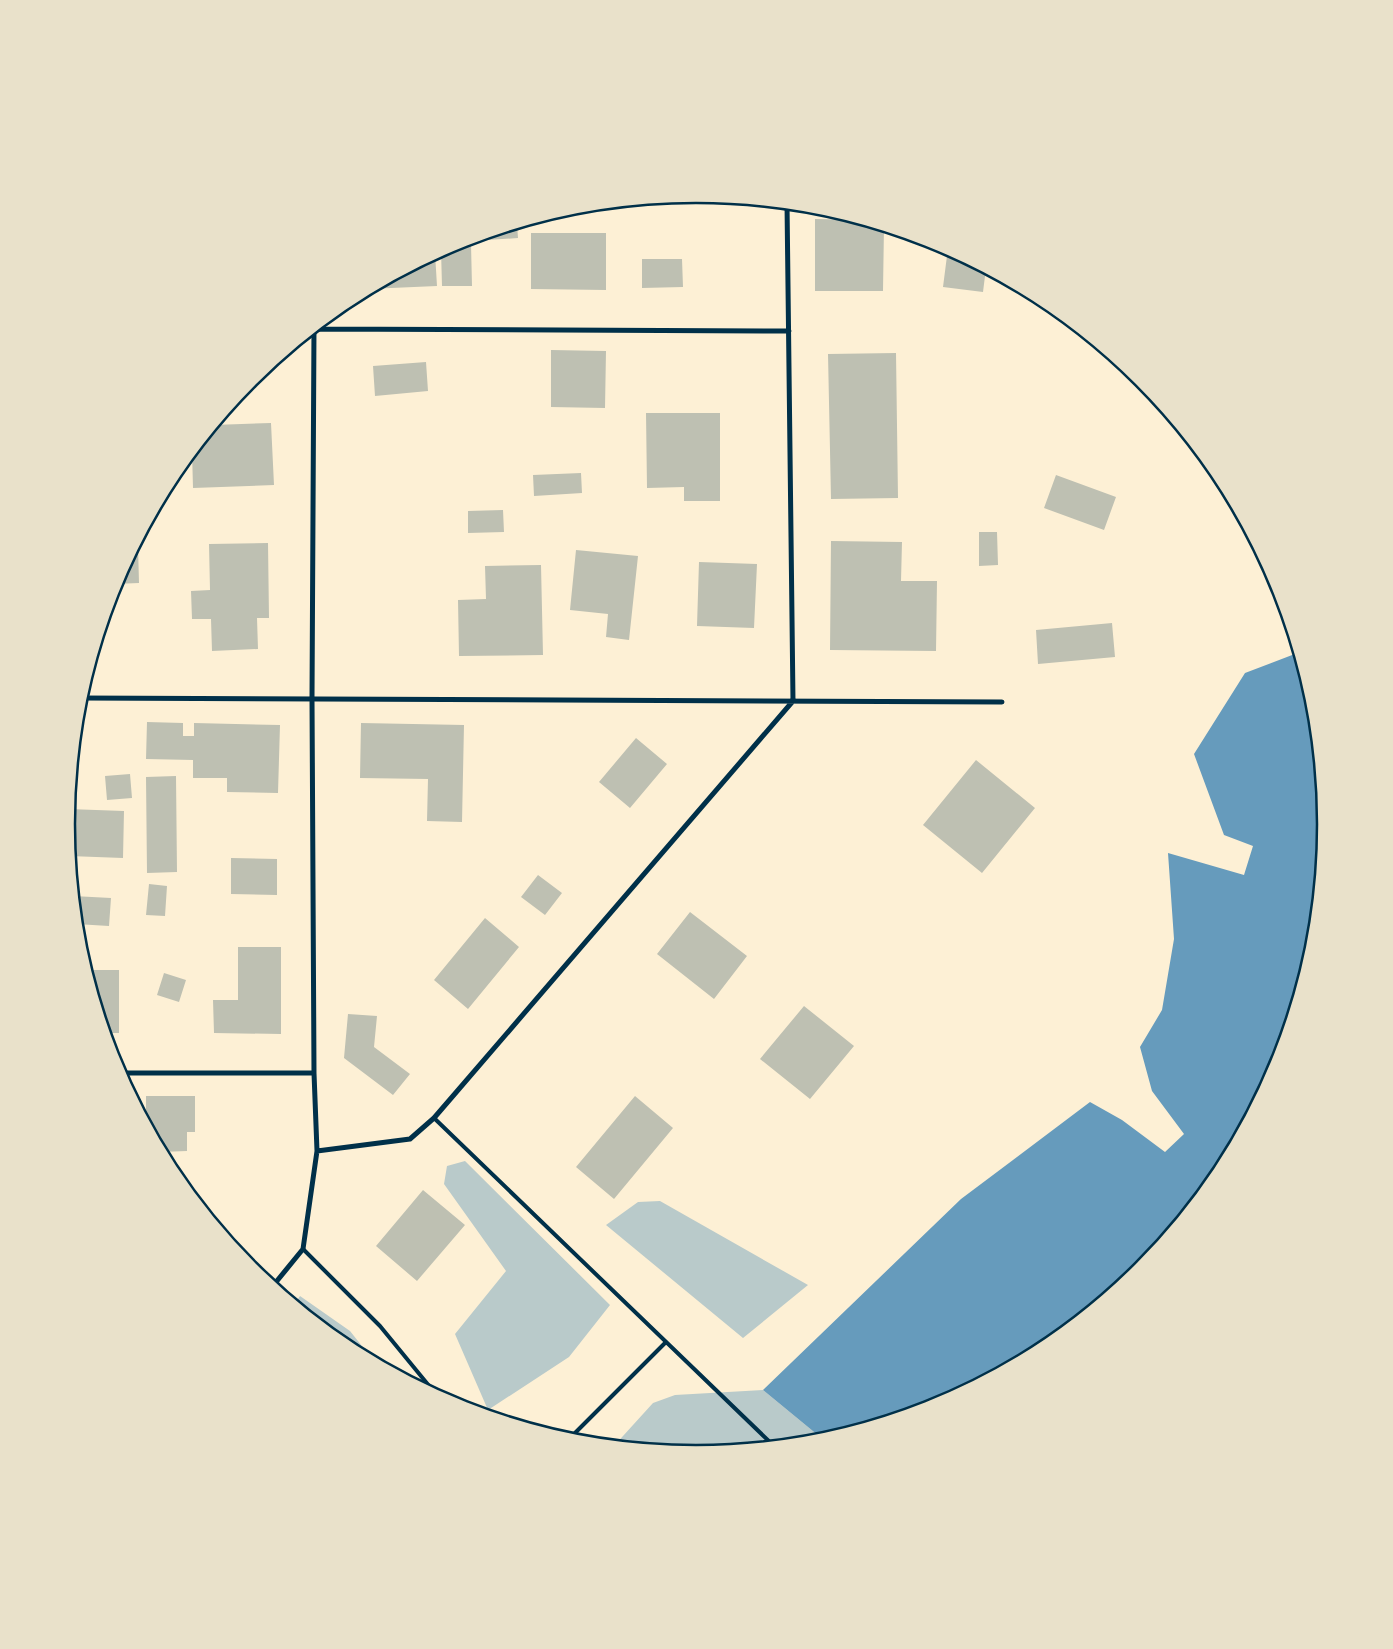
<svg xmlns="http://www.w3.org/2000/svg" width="1393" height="1649" font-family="'Titillium Web',sans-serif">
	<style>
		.green { fill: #b9caca }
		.water { fill: #669bbc }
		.building { fill: #bec0b2 }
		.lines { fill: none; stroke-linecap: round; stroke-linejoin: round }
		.service { stroke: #003049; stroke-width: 4 }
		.minor { stroke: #003049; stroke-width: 5 }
		.rim { fill: none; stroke: #003049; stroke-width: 2.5 }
	</style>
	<rect width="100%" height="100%" fill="#fdf0d5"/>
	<path class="green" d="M465 1161 610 1305 569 1357 488 1410 455 1334 506 1271 444 1184 447 1166Z
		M660 1201 808 1285 743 1338 606 1225 638 1202Z
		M300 1296 350 1331 377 1365 346 1348 294 1305Z
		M763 1390 825 1441 696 1455 613 1447 653 1403 675 1395Z"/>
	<path class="water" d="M1300 652 1315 702 1327 825 1315 948 1279 1066 1220 1175 1142 1270 1046 1349 937 1407 825 1441 763 1390 961 1199 1090 1102 1122 1120 1165 1152 1184 1134 1152 1091 1140 1047 1162 1010 1174 939 1168 853 1244 875 1253 846 1224 835 1194 754 1245 673Z"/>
	<path class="building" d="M815 219 863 220 884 226 883 291H815Z
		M517 224 518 238 486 240V233Z
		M531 233H606V290L531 289Z
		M471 244 472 286H442L441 250 451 245Z
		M948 248 986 268 983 292 943 287Z
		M435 253 437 286 368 289 426 258Z
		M642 259H682L683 287 642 288Z
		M551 350 606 351 605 408 551 407Z
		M896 353 898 498 831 499 828 354Z
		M426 362 428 391 375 396 373 366Z
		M646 413H720V501H684V487L647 488Z
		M271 423 274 485 193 488 192 451 213 425Z
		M581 473 582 493 534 496 533 475Z
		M1056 475 1116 497 1104 530 1044 508Z
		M503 510 504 532 468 533V511Z
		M979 532H997L998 565 979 566Z
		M831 541 902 542 901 581H937L936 651 830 650Z
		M268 543 269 618H257L258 649 212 651 211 619H192L191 591 210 590 209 544Z
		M134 546H138L139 583 114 584Z
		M576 550 638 556 629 640 606 637 608 614 570 610Z
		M699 562 757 564 754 628 697 626Z
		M541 565 543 655 459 656 458 600 486 599 485 566Z
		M1112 623 1115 657 1038 664 1036 630Z
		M147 722 183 723V736H194V723L280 725 278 793 227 792V778H193V760L146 759Z
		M361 723 464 725 462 822 427 821 428 779 360 778Z
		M636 738 667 764 630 808 599 782Z
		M976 760 1035 808 982 873 923 825Z
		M130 774 132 798 107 800 105 776Z
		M176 776 177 872 147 873 146 777Z
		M68 809 124 811 123 858 69 856 66 825Z
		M231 858 277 859V895L231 894Z
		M538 875 562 893 545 915 521 897Z
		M149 884 167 886 165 916 146 915Z
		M73 896 111 898 109 926 76 924Z
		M690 912 747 956 714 999 657 954Z
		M485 918 519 947 468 1009 434 980Z
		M238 947H281V1034L214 1033 213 1000H238Z
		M87 970H119V1033H104L87 977Z
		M164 973 186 980 179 1002 157 995Z
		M804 1006 854 1046 810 1099 760 1059Z
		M348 1014 377 1016 374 1047 410 1074 393 1095 344 1058Z
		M146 1096H195V1132H187V1151L160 1152 158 1147V1132H150L146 1124Z
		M635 1096 673 1128 614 1199 576 1167Z
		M423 1190 465 1225 417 1281 376 1246Z"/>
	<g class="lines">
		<path class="service" d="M434 1118 775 1447
			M303 1249 380 1326 439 1398
			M562 1439 575 1433 666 1342"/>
		<path class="minor" d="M314 327 312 698 314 1073 317 1151
			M312 329 789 331
			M80 698 1002 702
			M118 1073H314
			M272 1287 303 1249 317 1151 410 1139 434 1118 793 701 787 203"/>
	</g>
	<path d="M0 0H1393V1649H0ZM75 824a621 621 0 1 1 1242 0a621 621 0 1 1-1242 0Z" fill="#e9e1ca" fill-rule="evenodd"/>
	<path class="rim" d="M75 824a621 621 0 1 1 1242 0a621 621 0 1 1-1242 0Z"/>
</svg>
